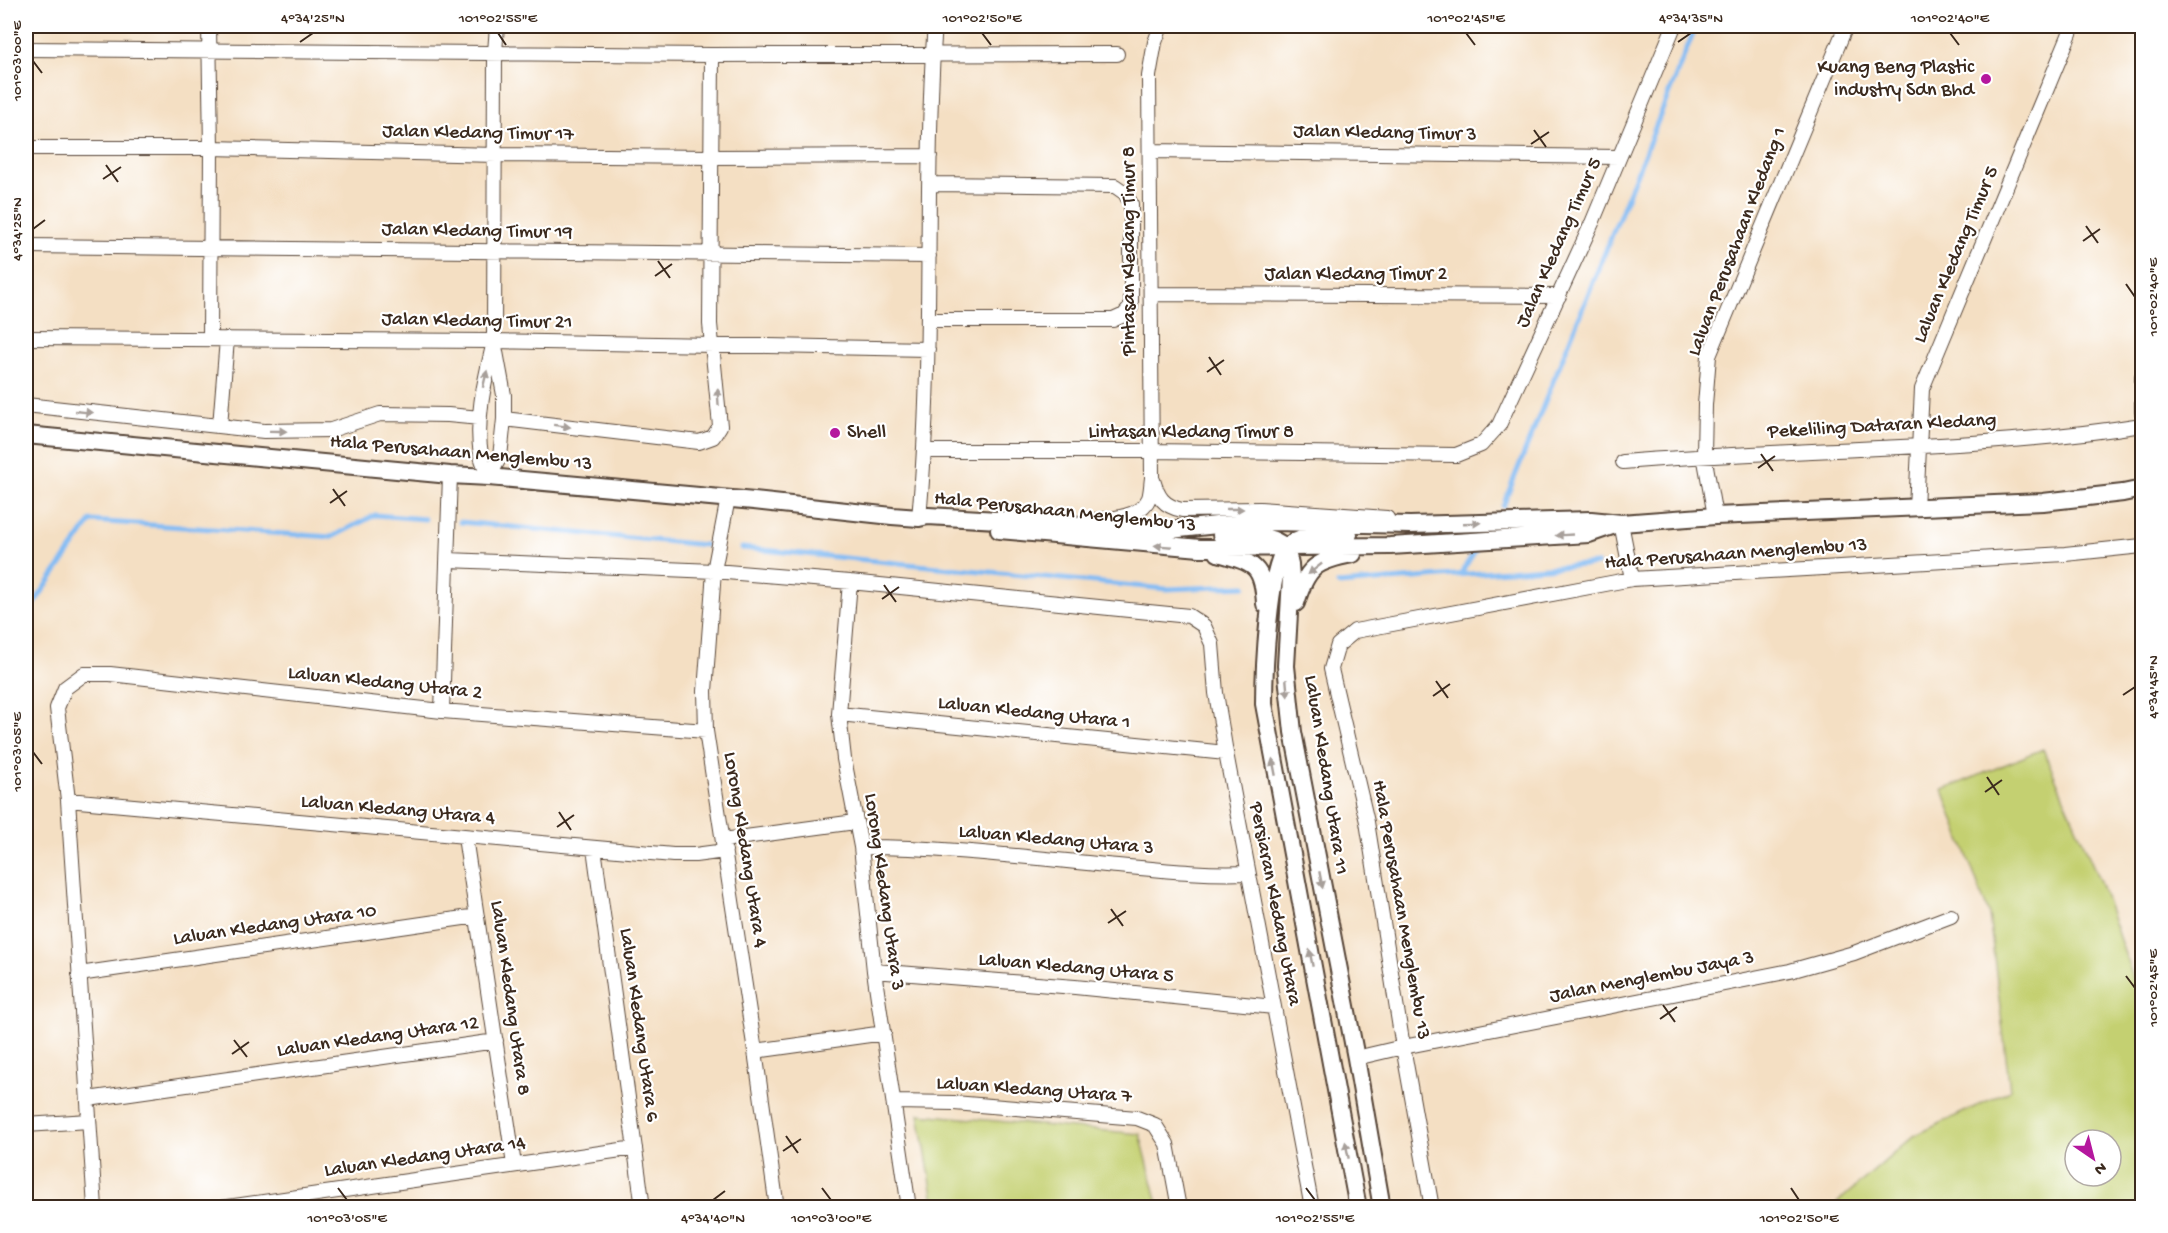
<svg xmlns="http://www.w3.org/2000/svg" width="2168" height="1233" font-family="'Gochi Hand',sans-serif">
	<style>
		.green { fill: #c4d071; stroke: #807d48; stroke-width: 1.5; fill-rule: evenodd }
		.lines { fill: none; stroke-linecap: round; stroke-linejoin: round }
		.stream { stroke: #83bcf4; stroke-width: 5 }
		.minor-casing { stroke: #574537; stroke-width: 16 }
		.tertiary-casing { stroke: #574537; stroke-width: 20 }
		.minor { stroke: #fff; stroke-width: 14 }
		.tertiary { stroke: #fff; stroke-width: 16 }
		.oneway { fill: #a79f9a }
		.ticks { fill: none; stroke: #3b2a1e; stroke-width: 2 }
		.poi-dot { fill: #b5179e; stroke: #fff; stroke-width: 2 }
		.labels { text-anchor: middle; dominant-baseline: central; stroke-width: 4.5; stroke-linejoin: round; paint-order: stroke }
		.poi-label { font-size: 20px; fill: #3b2a1e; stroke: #fff; text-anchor: end }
		.street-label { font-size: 20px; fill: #3b2a1e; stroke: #fff }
		.neatline { fill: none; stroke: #3b2a1e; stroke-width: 2 }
		.ticks-label { font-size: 15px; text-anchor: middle; fill: #3b2a1e }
	</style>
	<rect width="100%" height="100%" fill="#fff"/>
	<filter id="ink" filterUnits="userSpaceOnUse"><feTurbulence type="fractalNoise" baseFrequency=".0167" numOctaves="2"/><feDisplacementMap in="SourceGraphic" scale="12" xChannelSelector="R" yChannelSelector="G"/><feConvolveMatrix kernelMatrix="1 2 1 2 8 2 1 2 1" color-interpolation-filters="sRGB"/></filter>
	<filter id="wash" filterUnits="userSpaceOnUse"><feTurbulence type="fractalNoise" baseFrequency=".008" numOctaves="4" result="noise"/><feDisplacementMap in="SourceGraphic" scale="24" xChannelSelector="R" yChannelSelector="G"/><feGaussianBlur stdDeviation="1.35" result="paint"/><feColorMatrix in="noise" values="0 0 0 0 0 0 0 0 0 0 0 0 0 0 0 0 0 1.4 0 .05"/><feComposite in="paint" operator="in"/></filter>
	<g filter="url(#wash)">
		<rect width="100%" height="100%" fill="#f4dfc3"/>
		<path class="green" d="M2043 749 2100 882 2142 1004V1207H1838L1837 1203 1914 1136 2010 1090 1989 915 1943 790ZM2075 1140H2111V1176H2075Z
			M919 1114 1140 1134 1159 1207H935Z"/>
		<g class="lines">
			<path class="stream" d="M1503 506 1696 26
				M460 522 705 545
				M742 548 1166 589 1245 586
				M1461 573 1475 551
				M1338 584 1597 564
				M26 615 91 521 332 537 375 515 425 519"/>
		</g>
	</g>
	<g filter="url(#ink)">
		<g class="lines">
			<defs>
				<path id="minor" d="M209 26 211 148 210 339
					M26 49 712 55 1117 54
					M26 148H211L496 155 711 157 930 156
					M1150 151 1619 157
					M26 246 929 256
					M1152 294 1559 296
					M928 320H1113L1124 315 1131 307V204L1125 193 1115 186 929 184
					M26 338 494 341 928 349
					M2142 377V412
					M26 405 264 431 331 430 380 414 448 415 480 418
					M504 419 699 442 713 437 720 426 710 324 712 55
					M220 426 227 339
					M925 451H1151L1456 455 1481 445 1499 425 1592 223 1674 26
					M1623 462C1796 447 1971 452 2142 425
					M489 477 500 457 504 419V395L494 341 495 52 497 26
					M489 477C487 470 482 462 481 455 475 419 485 380 493 346
					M1153 480C1158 497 1163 506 1182 510L1260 509 1387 518
					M728 498 714 571 705 691 706 731 755 1051 777 1208
					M1916 508 1922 389 2073 26
					M1715 516 1704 455 1705 405 1709 356 1846 26
					M919 518C929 409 928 299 929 190 930 135 930 80 935 26
					M1096 520C1113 519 1141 517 1149 498 1151 492 1151 484 1152 478L1149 76 1155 42 1161 26
					M1621 523 1632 579
					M448 560 714 571 850 582 1189 616 1204 626 1212 644 1216 693 1226 753 1312 1208
					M850 582 839 714 844 759 861 847 874 971 909 1208
					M442 711 450 475
					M839 714 1226 753
					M68 800 673 855H695L725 851
					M465 837 514 1165
					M723 840 855 822
					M861 847C943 847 1025 857 1106 865 1153 869 1200 875 1247 873
					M594 848 643 1208
					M874 971 1075 987 1274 1007
					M79 974 477 916
					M755 1051 884 1033
					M1356 1058 1403 1047 1790 971 1854 953 1951 916
					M88 1099 496 1041
					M894 1102 954 1103 1137 1118 1155 1125 1167 1144 1179 1208
					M26 1125 89 1121
					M95 1208 68 800 57 708 65 688 84 674H110L442 711 706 731
					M221 1208 635 1148
					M1432 1208 1403 1047 1367 822 1331 669 1338 645 1355 631 1632 579 2065 554 2142 546"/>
				<path id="tertiary" d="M26 435 450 475 489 477 754 501 892 516 919 518 928 516 1170 530 1217 525 1274 522 1410 525 1591 520 1621 523 1715 516 2043 502 2123 493 2142 489
					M999 530 1200 548 1390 546 1589 534 1615 525
					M1349 534C1329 535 1301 531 1286 548 1268 569 1264 673 1264 704L1358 1208
					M1221 535C1241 535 1264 533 1281 544
					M1286 548 1290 564 1291 578 1286 666 1293 732 1356 1058 1382 1208
					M1218 553C1254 563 1263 565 1265 604
					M1296 603C1307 567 1315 561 1353 554"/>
			</defs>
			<use href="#minor" class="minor-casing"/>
			<use href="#tertiary" class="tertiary-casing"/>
			<use href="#minor" class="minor"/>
			<use href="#tertiary" class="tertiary"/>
		</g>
		<defs><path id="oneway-solid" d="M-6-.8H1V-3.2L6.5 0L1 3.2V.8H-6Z" transform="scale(1.5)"/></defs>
		<g class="oneway">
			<use href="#oneway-solid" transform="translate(485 379) rotate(-76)"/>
			<use href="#oneway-solid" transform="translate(718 397) rotate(-94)"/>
			<use href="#oneway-solid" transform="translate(84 412) rotate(6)"/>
			<use href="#oneway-solid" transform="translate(562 426) rotate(7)"/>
			<use href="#oneway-solid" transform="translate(278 431) rotate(1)"/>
			<use href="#oneway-solid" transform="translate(1235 509)"/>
			<use href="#oneway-solid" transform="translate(1472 523) rotate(-2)"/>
			<use href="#oneway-solid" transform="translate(1564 535) rotate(177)"/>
			<use href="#oneway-solid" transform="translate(1163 546) rotate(-175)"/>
			<use href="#oneway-solid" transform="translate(1315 569) rotate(142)"/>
			<use href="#oneway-solid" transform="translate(1287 688) rotate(85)"/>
			<use href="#oneway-solid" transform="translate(1274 767) rotate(-101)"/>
			<use href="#oneway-solid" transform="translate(1321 880) rotate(79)"/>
			<use href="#oneway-solid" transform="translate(1311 958) rotate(-101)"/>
			<use href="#oneway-solid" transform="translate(1347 1150) rotate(-101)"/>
		</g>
	</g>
	<path class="ticks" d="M498 33 506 45M982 33 991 45M1466 33 1475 45M1950 33 1959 45M300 42 313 33M1678 42 1691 33M33 61 42 73M1534 130 1546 147M1531 144 1549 132M106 165 118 182M103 179 121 167M2086 226 2098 243M33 229 45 220M2083 241 2100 229M658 261 670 278M655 276 672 264M2126 284 2135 297M1209 357 1221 375M1207 372 1224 360M1761 454 1773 471M1758 468 1775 456M333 489 345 506M330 503 347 491M884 585 896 602M882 599 899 587M1436 681 1448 698M2123 695 2135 687M1433 696 1450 684M33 752 42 764M1987 777 1999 795M1985 792 2002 780M559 812 571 830M557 827 574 815M1111 909 1123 926M1108 923 1126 911M2126 976 2135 988M1663 1005 1675 1022M1660 1019 1677 1007M234 1040 247 1057M232 1054 249 1042M786 1136 798 1153M783 1151 801 1139M338 1188 347 1200M822 1188 831 1200M1306 1188 1315 1200M1791 1188 1799 1200M713 1200 725 1191"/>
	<g class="poi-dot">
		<circle cx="1986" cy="79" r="6"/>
		<circle cx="835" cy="433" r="6"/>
	</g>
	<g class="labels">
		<g class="poi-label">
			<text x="1974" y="68">Kuang Beng Plastic<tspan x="1974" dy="23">industry Sdn Bhd</tspan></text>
			<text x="847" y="433" text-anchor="start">Shell</text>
		</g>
		<g class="street-label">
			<text transform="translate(478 134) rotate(1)">Jalan Kledang Timur 17</text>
			<text transform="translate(1385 134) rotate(1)">Jalan Kledang Timur 3</text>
			<text transform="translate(477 232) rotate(1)">Jalan Kledang Timur 19</text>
			<text transform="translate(1738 242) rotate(-69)">Laluan Perusahaan Kledang 1</text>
			<text transform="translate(1560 243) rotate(-66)">Jalan Kledang Timur 5</text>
			<text transform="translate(1130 251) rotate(-90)">Pintasan Kledang Timur 8</text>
			<text transform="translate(1957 255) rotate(-67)">Laluan Kledang Timur 5</text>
			<text x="1356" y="275">Jalan Kledang Timur 2</text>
			<text transform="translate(477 322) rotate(1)">Jalan Kledang Timur 21</text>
			<text transform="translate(1882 427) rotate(-3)">Pekeliling Dataran Kledang</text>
			<text x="1191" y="433">Lintasan Kledang Timur 8</text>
			<text transform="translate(461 454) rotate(5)">Hala Perusahaan Menglembu 13</text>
			<text transform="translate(1065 513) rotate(6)">Hala Perusahaan Menglembu 13</text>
			<text transform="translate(1736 555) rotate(-4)">Hala Perusahaan Menglembu 13</text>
			<text transform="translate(385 684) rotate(6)">Laluan Kledang Utara 2</text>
			<text transform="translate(1034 714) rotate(6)">Laluan Kledang Utara 1</text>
			<text transform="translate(1325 775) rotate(81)">Laluan Kledang Utara 11</text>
			<text transform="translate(398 811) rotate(5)">Laluan Kledang Utara 4</text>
			<text transform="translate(1056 841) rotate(5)">Laluan Kledang Utara 3</text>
			<text transform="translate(744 850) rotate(81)">Lorong Kledang Utara 4</text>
			<text transform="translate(883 892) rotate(82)">Lorong Kledang Utara 3</text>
			<text transform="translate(1274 904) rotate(79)">Persiaran Kledang Utara</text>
			<text transform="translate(1400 910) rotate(80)">Hala Perusahaan Menglembu 13</text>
			<text transform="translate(275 926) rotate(-8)">Laluan Kledang Utara 10</text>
			<text transform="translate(1076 969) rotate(5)">Laluan Kledang Utara 5</text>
			<text transform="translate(1652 978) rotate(-11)">Jalan Menglembu Jaya 3</text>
			<text transform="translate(509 998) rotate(82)">Laluan Kledang Utara 8</text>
			<text transform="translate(638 1025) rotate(82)">Laluan Kledang Utara 6</text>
			<text transform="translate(378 1038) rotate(-8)">Laluan Kledang Utara 12</text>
			<text transform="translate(1034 1091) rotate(4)">Laluan Kledang Utara 7</text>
			<text transform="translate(425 1158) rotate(-8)">Laluan Kledang Utara 14</text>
		</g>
	</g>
	<rect width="2168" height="1233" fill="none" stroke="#fff" stroke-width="66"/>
	<g transform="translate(2093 1158) rotate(145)"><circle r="28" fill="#ffffff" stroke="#b1aaa5" stroke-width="1.5"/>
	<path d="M0-4.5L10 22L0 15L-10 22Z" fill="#b5179e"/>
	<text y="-9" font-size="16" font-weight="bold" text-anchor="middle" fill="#3b2a1e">N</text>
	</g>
	<rect x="33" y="33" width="2102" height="1167" class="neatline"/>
	<g class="ticks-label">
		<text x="313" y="22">4°34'25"N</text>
		<text x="498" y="22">101°02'55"E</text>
		<text x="982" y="22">101°02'50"E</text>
		<text x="1466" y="22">101°02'45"E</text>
		<text x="1691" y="22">4°34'35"N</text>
		<text x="1950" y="22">101°02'40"E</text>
		<text transform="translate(16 61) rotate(-90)" y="5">101°03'00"E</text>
		<text transform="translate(16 229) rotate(-90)" y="5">4°34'25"N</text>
		<text transform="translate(2152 297) rotate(-90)" y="5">101°02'40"E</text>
		<text transform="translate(2152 687) rotate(-90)" y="5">4°34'45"N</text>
		<text transform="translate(16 752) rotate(-90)" y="5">101°03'05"E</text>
		<text transform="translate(2152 988) rotate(-90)" y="5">101°02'45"E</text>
		<text x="347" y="1222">101°03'05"E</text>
		<text x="713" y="1222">4°34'40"N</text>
		<text x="831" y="1222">101°03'00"E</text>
		<text x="1315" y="1222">101°02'55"E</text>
		<text x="1799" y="1222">101°02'50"E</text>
	</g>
</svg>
